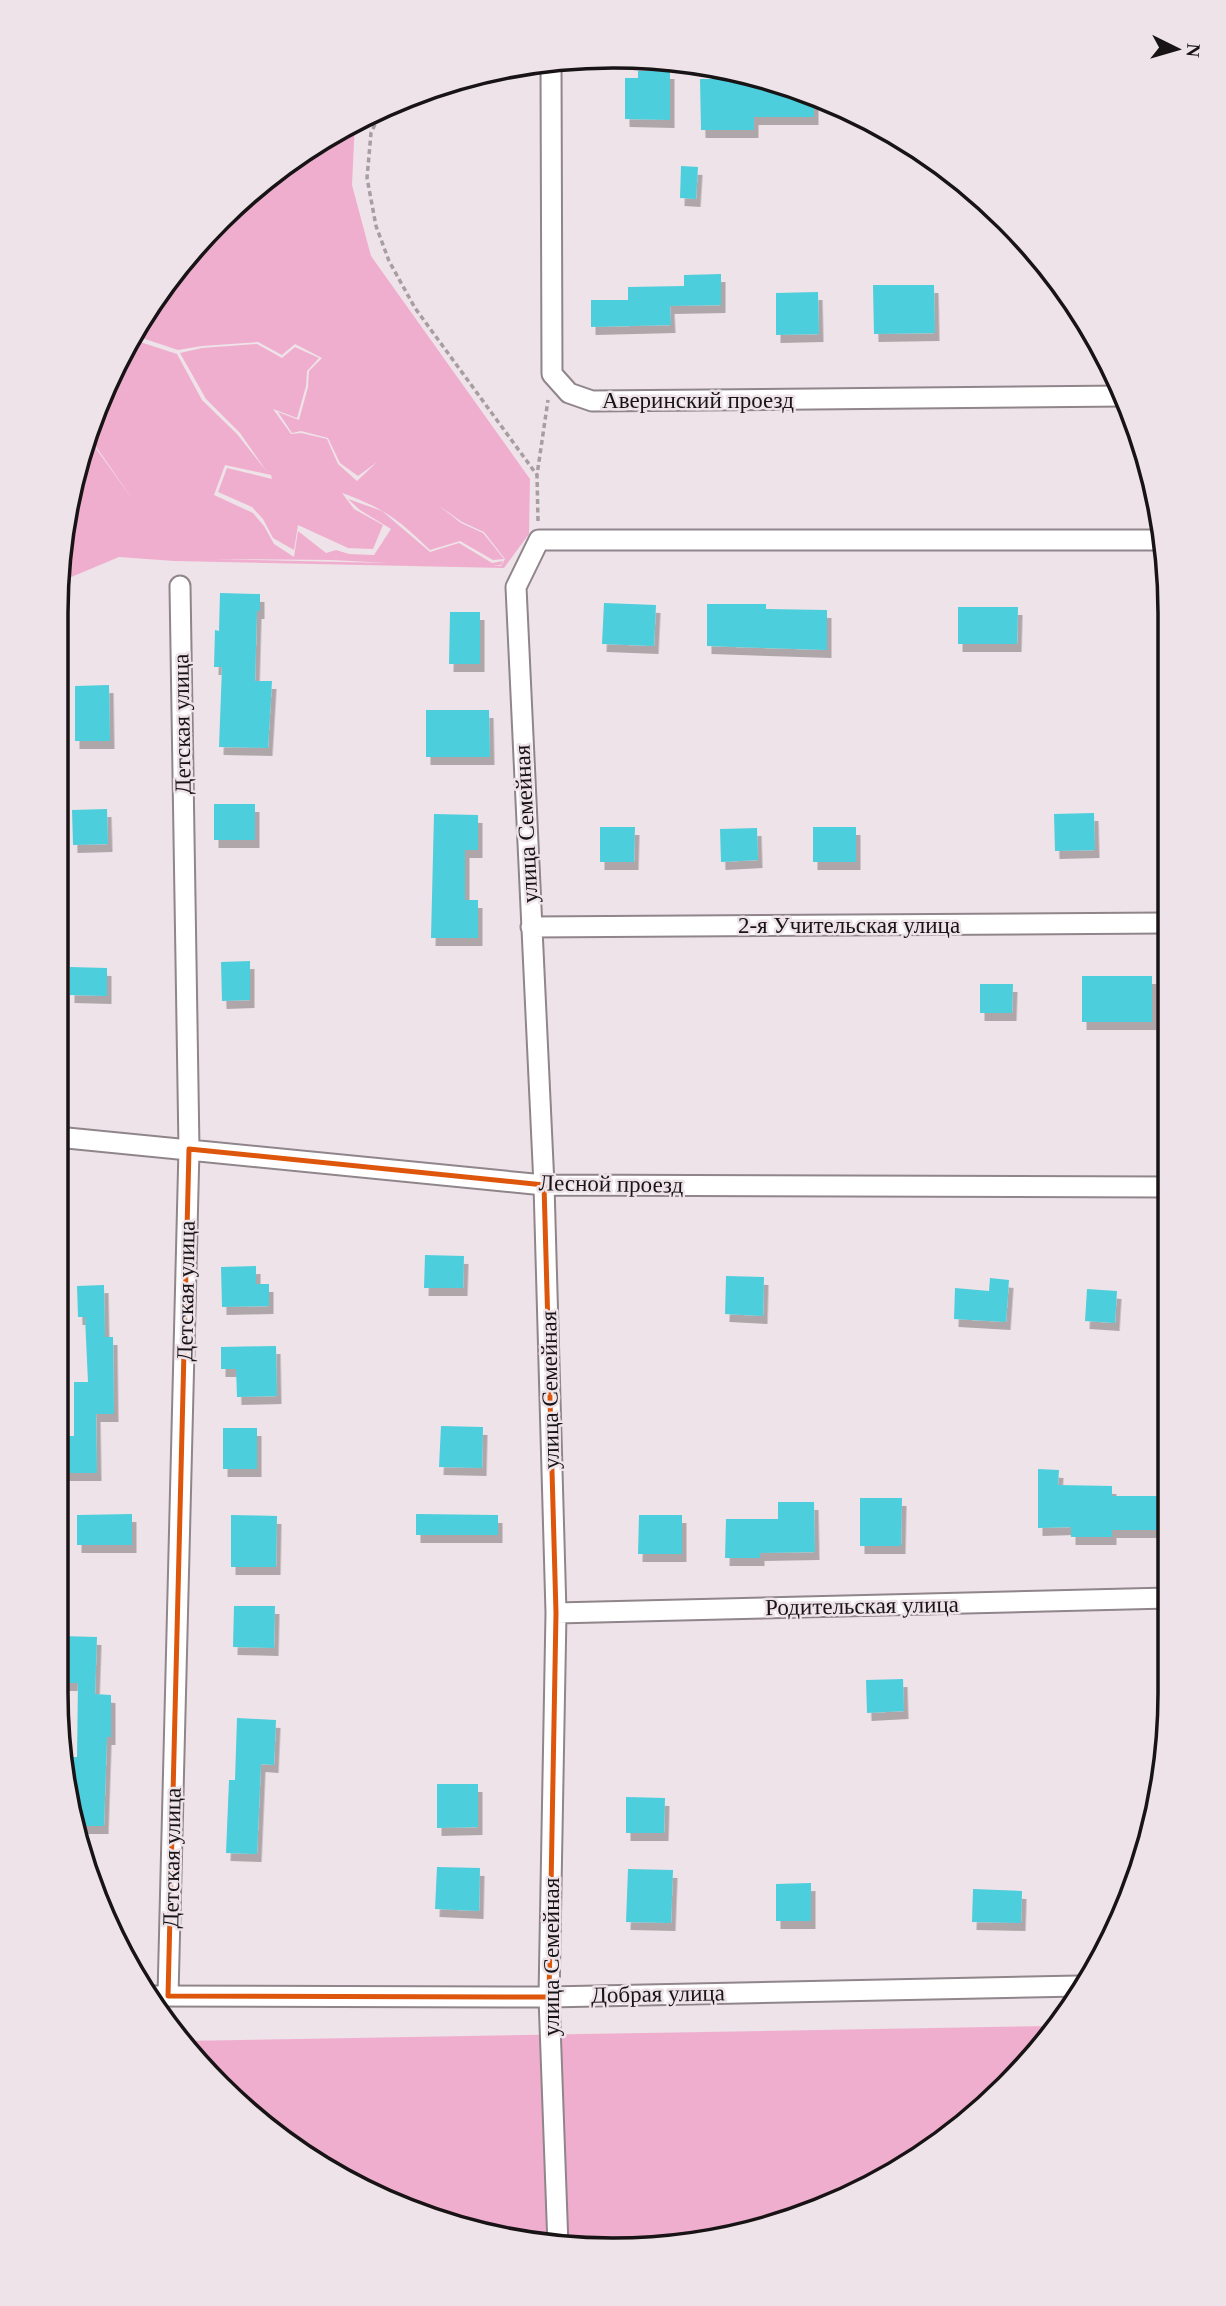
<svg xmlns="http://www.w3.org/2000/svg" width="1226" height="2306" font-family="Georgia,serif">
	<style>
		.green { fill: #f0aecf; fill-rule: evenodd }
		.building { fill: #4ecedc; filter: url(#shadow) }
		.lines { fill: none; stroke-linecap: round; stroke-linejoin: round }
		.minor-casing { stroke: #8f858a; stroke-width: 23 }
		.path { stroke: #a79ea2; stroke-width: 3.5; stroke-dasharray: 5 3.5; stroke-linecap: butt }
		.minor { stroke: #fff; stroke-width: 19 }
		.marked { fill: none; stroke: #de560c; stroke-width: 5; stroke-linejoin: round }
		.labels { text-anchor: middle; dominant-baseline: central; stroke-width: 5; stroke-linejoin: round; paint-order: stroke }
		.street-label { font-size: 23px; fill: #181416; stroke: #eee3e8 }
		.rim { fill: none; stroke: #181416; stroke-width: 3.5 }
	</style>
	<defs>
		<filter id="shadow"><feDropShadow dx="4.5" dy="8" stdDeviation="0" flood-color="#0004"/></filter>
	</defs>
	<rect width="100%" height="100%" fill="#eee3e8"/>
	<path class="green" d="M355 121 352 185 371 256 530 479 529 534 504 568 174 561 119 557 57 583 75 468 87 436 133 500 88 435 114 366 131 339 177 354 202 400 237 434 267 472 240 433 206 399 180 353 202 348 257 344 282 358 295 347 319 358 307 371 306 386 297 418 273 409 291 434 301 433 327 439 338 464 357 481 377 462 358 476 340 463 328 438 301 431 292 433 278 412 299 420 308 387 309 371 322 358 295 344 282 355 258 342 202 346 178 350 133 335 171 274 246 194 335 130ZM225 465 271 475 272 479 227 468 218 492 252 507 263 519 273 538 294 550 298 525 348 548 373 549 383 525 354 509 342 493C384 508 399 520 430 550L460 541 493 560 504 559 483 533 461 523 438 505 462 522 484 532 505 559 501 566H493L501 565 503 561 492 563 459 543 430 552 382 511 348 499 360 510 391 529 374 555 349 554 336 550 326 553 298 531 294 557 274 544 264 526 253 513 214 495ZM212 559 331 560 388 563Z
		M1050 2026 1007 2087 859 2193 685 2245 576 2249 469 2231 304 2156 180 2041Z"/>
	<path class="building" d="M638 71H670V120L625 119V78H638Z
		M712 72H737L758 75 814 97V117H754V130H701L700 79H712Z
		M681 166 698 167 696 199 680 198Z
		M721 274V305L670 306 671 325 591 327V300H628V287L684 286V275Z
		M873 285H934L935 333 874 334Z
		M818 292 819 334 776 335V293Z
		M220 593 260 594V611H257L255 681H272L268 748 219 747 222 667H214L215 630 219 631Z
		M604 603 656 605 654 646 602 644Z
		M707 604H766V609L827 610V650L707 646Z
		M958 607H1018L1017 644H958Z
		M450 612H480V664H449Z
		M109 685 110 741H75V686Z
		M426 710H489L490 757H426Z
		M214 804H255V840H214Z
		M107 809 108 844 73 845 72 810Z
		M1094 813 1095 850 1055 851 1054 814Z
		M434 814 478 815V850H465V900H478V938H431Z
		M600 827H635L634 862H600Z
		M813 827H856V862H813Z
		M757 828 758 860 721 862 720 829Z
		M250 961V1000L222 1001 221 962Z
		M70 967 107 968V996L70 995Z
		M1082 976H1152V1022H1082Z
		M980 984H1013L1012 1013H980Z
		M425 1255 464 1256 463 1288H424Z
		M256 1266V1284H269V1306L222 1307 221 1267Z
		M726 1276 764 1277 763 1316 725 1314Z
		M990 1278 1009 1280 1006 1322 954 1319 955 1288 989 1291Z
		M104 1285 105 1337H113L114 1414H96L97 1473H60V1436H74V1382H88L85 1317H78L77 1286Z
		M1087 1289 1117 1291 1115 1323 1085 1321Z
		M276 1346 277 1396 237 1397 236 1369H221V1347Z
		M441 1426 483 1427 482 1468 439 1467Z
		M223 1428H257V1469H223Z
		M1038 1469 1059 1470 1058 1485 1112 1486V1496H1168V1530H1112V1537H1071V1527L1038 1528Z
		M860 1498H902L901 1546H860Z
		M778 1502H814L815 1552 760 1553V1558H725L726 1519H778Z
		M132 1514V1545H77V1515Z
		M416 1514 498 1515V1535H416Z
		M231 1515 277 1516 276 1567H231Z
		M639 1515H682V1554H638Z
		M234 1606H275L274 1648 233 1647Z
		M60 1636 97 1637 95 1694 111 1695V1737H107L104 1826H78L72 1792V1757H77L78 1683H59Z
		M903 1679 904 1711 867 1713 866 1680Z
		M237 1718 276 1720 274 1765 261 1764 257 1854 226 1853 229 1780H235Z
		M437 1784H478V1827L437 1828Z
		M626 1797 665 1798 664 1833H626Z
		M437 1867 480 1868 479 1911 435 1909Z
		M628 1869 673 1870 671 1923 626 1922Z
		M811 1883V1921H776V1884Z
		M973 1889 1022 1891 1021 1923 972 1922Z"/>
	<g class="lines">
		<defs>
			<path id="minor" d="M551 60 552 374 569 393 592 401 1125 396
				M531 927 1166 923
				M57 1137 544 1185 1167 1187
				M556 1613 1168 1598
				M152 1996 549 1997 1079 1986
				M168 1996 189 1149 180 586
				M558 2246 549 1997 556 1613 544 1185 516 587 539 540H1165"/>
		</defs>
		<use href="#minor" class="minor-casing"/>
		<path class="path" d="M382 109 371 133 367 178 376 226 389 261 415 308 537 475
			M538 521 537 475 548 400"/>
		<use href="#minor" class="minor"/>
	</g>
	<path class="marked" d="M189 1149 544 1185 556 1613 549 1997 168 1996Z"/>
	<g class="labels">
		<g class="street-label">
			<text x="698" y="400">Аверинский проезд</text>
			<text transform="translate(182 724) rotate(-91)">Детская улица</text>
			<text transform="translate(526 824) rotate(-93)">улица Семейная</text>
			<text x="849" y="925">2-я Учительская улица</text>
			<text transform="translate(611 1184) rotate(1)">Лесной проезд</text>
			<text transform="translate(186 1291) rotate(-89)">Детская улица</text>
			<text transform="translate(550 1390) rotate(-91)">улица Семейная</text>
			<text transform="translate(862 1606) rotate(-1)">Родительская улица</text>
			<text transform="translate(172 1858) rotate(-89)">Детская улица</text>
			<text transform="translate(551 1957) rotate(-90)">улица Семейная</text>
			<text transform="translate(658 1994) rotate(-1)">Добрая улица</text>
		</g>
	</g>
	<path d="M0 0H1226V2306H0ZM613 68H613A545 545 0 0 1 1158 613V1693A545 545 0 0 1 613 2238H613A545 545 0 0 1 68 1693V613A545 545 0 0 1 613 68Z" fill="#eee3e8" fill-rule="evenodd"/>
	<path class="rim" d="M613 68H613A545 545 0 0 1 1158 613V1693A545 545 0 0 1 613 2238H613A545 545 0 0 1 68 1693V613A545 545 0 0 1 613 68Z"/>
	<g transform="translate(1177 49) rotate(95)" stroke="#eee3e8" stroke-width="5" paint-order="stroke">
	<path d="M0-5L12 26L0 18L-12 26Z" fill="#181416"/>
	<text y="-10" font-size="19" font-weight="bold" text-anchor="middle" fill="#181416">N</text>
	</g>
</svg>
